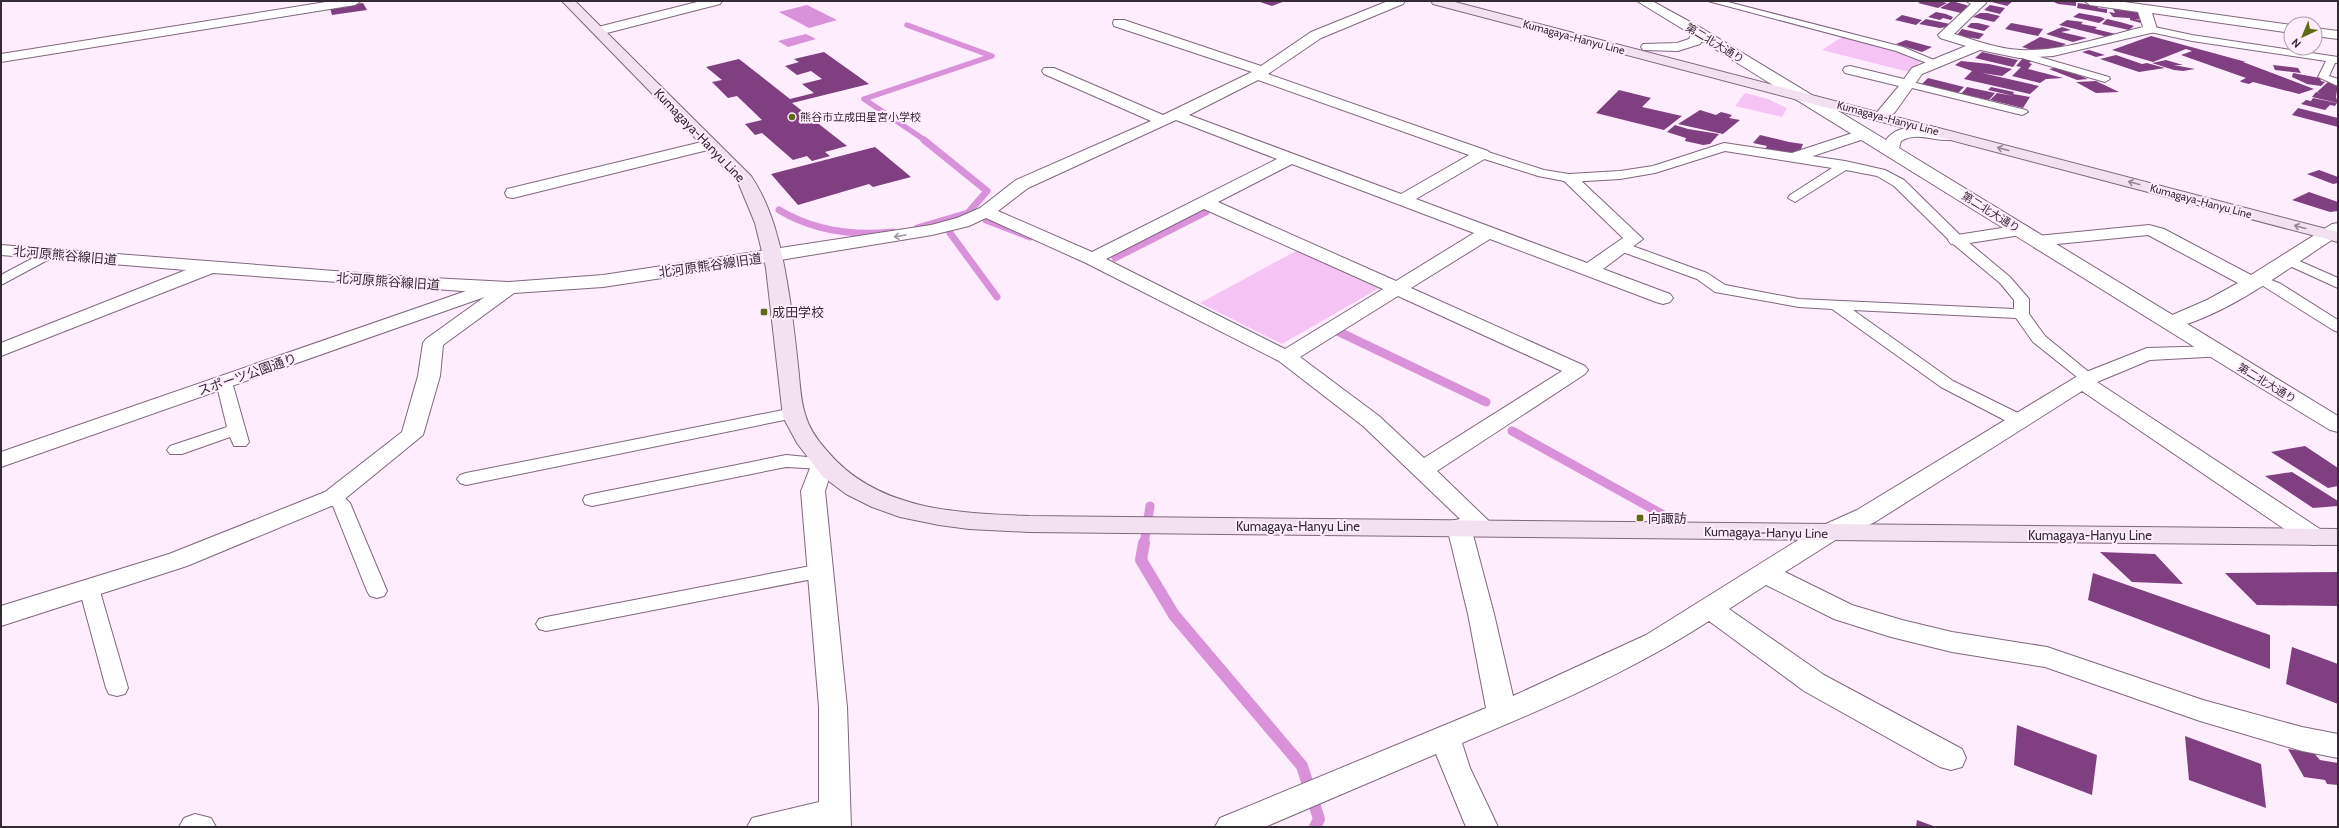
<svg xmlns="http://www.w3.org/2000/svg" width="2339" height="828" font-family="Cabin,'Noto Sans JP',sans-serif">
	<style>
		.green { fill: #f6c3f5 }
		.water { fill: #d992d9 }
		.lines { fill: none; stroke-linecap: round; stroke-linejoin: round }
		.stream-far3 { stroke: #d992d9; stroke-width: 5.5 }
		.stream-far2 { stroke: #d992d9; stroke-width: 7 }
		.stream-far1 { stroke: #d992d9; stroke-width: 9 }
		.stream { stroke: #d992d9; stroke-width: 12 }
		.building { fill: #803f81 }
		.service-casing { stroke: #7f677e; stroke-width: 2 }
		.minor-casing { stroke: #7f677e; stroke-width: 2 }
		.tertiary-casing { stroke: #7f677e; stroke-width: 2 }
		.secondary-casing { stroke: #7f677e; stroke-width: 2 }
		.service { fill: #fff; fill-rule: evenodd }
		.minor { fill: #fff; fill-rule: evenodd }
		.tertiary { fill: #fff; fill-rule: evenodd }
		.secondary { fill: #f3e1f2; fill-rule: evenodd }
		.oneway { stroke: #948694 }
		.oneway2 { stroke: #9a959a }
		.poi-dot { fill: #606b12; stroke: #feedfd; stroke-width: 1.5 }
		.labels { text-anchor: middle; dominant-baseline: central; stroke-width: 4; stroke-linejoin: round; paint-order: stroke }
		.far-street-label { font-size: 11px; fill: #352b35; stroke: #feedfd }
		.far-poi-label { font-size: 11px; fill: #352b35; stroke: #feedfd; text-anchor: start }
		.street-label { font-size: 13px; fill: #352b35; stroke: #feedfd }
		.poi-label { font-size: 13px; fill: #352b35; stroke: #feedfd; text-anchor: start }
	</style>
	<rect width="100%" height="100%" fill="#feedfd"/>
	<path class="green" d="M1842 37 1879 46 1922 60 1909 72 1822 50Z
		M1745 93 1768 99 1787 108 1782 117 1735 106Z
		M1296 251 1381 287 1282 344 1200 303Z"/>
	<path class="water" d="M807 5 837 20 809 28 779 12Z
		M806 34 816 39 788 47 778 41Z"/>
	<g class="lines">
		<path class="stream-far3" d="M907 25 992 56 864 99 926 141"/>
		<path class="stream-far2" d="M779 210C814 231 853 236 893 232
			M986 220 1030 237
			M917 228 968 213 987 191 924 140
			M950 233 997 297
			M1115 258 1206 212"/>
		<path class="stream-far1" d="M1335 330 1486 402
			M1512 431 1669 518
			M1144 544 1150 506"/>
		<path class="stream" d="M1144 543 1141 560 1174 615 1302 766 1319 819 1315 827"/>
	</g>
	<path class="building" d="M1257 1H1285L1272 6Z
		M1922 1H1939L1947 3 1938 8 1918 3Z
		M1952 1 1966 5 1971 7 1961 13 1940 8Z
		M1988 1H2013L2007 6Z
		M2052 1 2076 2V6L2058 4Z
		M363 3 367 10 332 15 330 8Z
		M2078 3 2098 6V8L2107 9V13L2077 8Z
		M1990 5 2005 8 2000 14 1984 10Z
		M2113 9 2137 11 2143 19H2135L2141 20V23L2130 20V18L2113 17 2109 12 2115 13Z
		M1936 12 1946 14 1953 17 1951 20 1943 18 1940 20 1928 17Z
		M1980 13H1987L2000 16 1994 22 1973 17Z
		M2079 13 2101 17 2105 19 2099 23 2073 17Z
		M1902 15 1922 20 1916 25 1895 20Z
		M1926 19 1950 24 1947 27 1940 28 1919 24Z
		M2107 19 2120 22 2134 26 2129 30 2102 24Z
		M2067 20 2083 22 2081 24 2097 27 2095 29 2116 34 2108 37 2059 25Z
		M1971 23H1978L1990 26 1984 31 1967 27Z
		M2011 23 2043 29 2038 36 2005 29Z
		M2062 27 2071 30 2061 32 2087 38 2073 42 2046 34Z
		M1962 29 1984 34 1979 39 1956 36Z
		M2151 36 2246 62H2243L2314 89 2299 94 2253 82 2249 84 2241 82 2240 81 2246 78 2181 55 2192 51 2186 49 2153 62 2112 50Z
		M2040 37 2066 44 2055 50H2032L2022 47Z
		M1906 40 1932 47 1922 52 1896 44Z
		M2089 50 2105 55 2096 57 2082 52Z
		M824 52 869 84 792 103 847 146 825 152 830 156 812 161 807 156 793 160 762 133 755 135 745 124 762 120 737 96 728 98 712 82 722 80 706 67 739 59 790 99 814 93 802 84 822 79 811 71 797 75 785 66 799 62 794 59Z
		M1982 52 2018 60 2013 67 1975 58Z
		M2116 55 2142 64 2147 63 2165 68 2139 72 2100 59Z
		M2023 58 2032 60 2029 63 2032 64 2028 69 2063 78 2046 79 2040 83 2012 76 2021 67 2016 66Z
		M2166 60 2183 65H2174L2195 69 2183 71 2174 70 2152 63Z
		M1961 61 1989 64 2012 69 2002 76 1982 73 2039 86 2030 94 1964 79 1972 71 1955 65Z
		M2273 65 2298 68 2301 73 2275 70Z
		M2059 67 2088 79 2077 80 2049 69Z
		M2293 73 2320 78 2321 81 2325 82 2321 86 2307 84 2292 77Z
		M1928 78 1964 87 1958 93 1922 84Z
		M2096 81 2119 92 2096 93 2076 82Z
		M2329 81 2338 84 2336 97 2338 103 2312 97 2316 92 2321 94 2317 92Z
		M1967 87 1995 93 1989 100 1961 94Z
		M1991 87 2014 92 2013 94 2030 97 2023 108 1990 100 1997 93 2014 96 1988 90Z
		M1619 90 1651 98 1642 107 1682 116 1664 130 1596 113Z
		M2313 98 2337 103 2335 106 2330 105 2325 110 2301 104 2306 100 2311 101Z
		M2298 108 2338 118V127L2292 115Z
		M1700 110 1716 115 1721 112 1732 115 1729 118 1740 120 1723 134 1678 124Z
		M1675 125 1688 129 1719 134 1710 144 1703 145 1685 141 1686 138 1667 132Z
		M1760 135 1789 142 1803 144 1799 154 1765 149 1767 146 1753 143Z
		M875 147 911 177 873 187 869 184 798 205 771 174Z
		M2319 170 2338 177V183L2333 184 2307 174Z
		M2309 192 2338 202V211L2330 212 2292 200Z
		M2305 446 2338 468V486L2328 488 2271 452Z
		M2292 472 2338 501V506L2313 508 2265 476Z
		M2100 552 2155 554 2183 584 2132 582Z
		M2338 572V606L2257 605 2225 573Z
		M2093 573 2270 635V669L2088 600Z
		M2292 647 2338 664V704L2286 684Z
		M2017 725 2097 755 2092 795 2014 765Z
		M2185 736 2261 764 2266 808 2189 780Z
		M2288 749 2314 753 2320 760 2338 763V785L2327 784 2325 780 2304 777Z
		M1917 820 1936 827H1916Z"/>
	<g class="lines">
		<defs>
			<path id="service" d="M1708 1H1724L1903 47 1941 63 1936 66 1932 65 1896 51Z
				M2150 26 2192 35 2338 57V63H2335L2329 76 2338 79V86L2318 77 2326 61 2192 41 2146 31V27Z
				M2019 51 2109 77 2110 79 2105 82 2015 56 2014 54Z
				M1908 81 2026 110 2028 112 2022 115 1904 86 1902 84Z
				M1724 143 1845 161 1885 170 1904 180 1962 237 2010 277 2029 299V314L2045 336 2096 378 2094 381H2082L2033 342 2016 318 1853 310 1953 381 2024 416 2027 420 2024 424H2012L1941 387 1832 309 1799 307 1715 292 1697 279 1617 250 1615 247 1617 244H1627L1707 273 1725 285 1799 299 2014 309V300L2000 283 1952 243 1894 186 1877 176 1846 170 1795 202 1788 198 1790 195 1832 168 1725 151 1655 173 1620 179 1569 182 1538 176 1478 157 1476 154 1482 150 1544 170 1569 174 1620 171 1653 166Z
				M50 249 55 250 57 253 55 256 1 285V275Z
				M2288 256 2338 278V288L2283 263 2281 260Z
				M2259 275 2281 284 2338 320V332L2333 330 2252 279Z
				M224 377 230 379 232 382 249 442 246 446H234L230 437 182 454H170L167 450 170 446 227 427 216 382 218 379Z
				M793 408 799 409 801 413 799 417 466 485 460 483 457 479 460 475 466 473Z
				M786 455 828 459 831 463 828 467 822 469 786 467 592 506 585 504 583 500 585 496 592 494Z
				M333 491 340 493 350 503 387 591 384 596 377 598 370 596 367 591 333 506 324 497 326 493Z
				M821 564 828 566 831 571 828 576 546 631 539 629 536 624 539 619 546 617Z
				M89 581 96 583 99 588 128 688 125 694 117 696 109 694 106 688 79 588 82 583Z"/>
			<path id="minor" d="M332 1H361L355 5 1 62V54Z
				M701 1H722L720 4 599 35 592 31 594 28Z
				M1388 1H1405L1403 4 1321 38 1268 74 1488 151 1490 154 1488 157 1416 199 1587 263 1623 238 1561 178 1563 175H1575L1643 239 1603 269 1670 294 1673 298 1670 302 1663 304 1656 302 1490 239 1411 288 1585 366 1588 370 1585 374 1437 471 1495 527 1492 533 1483 535 1472 531 1494 614 1513 696 1646 635 1819 527 1857 510 2081 374 2147 348 2217 346 2224 348 2227 352 2224 356 2150 360 2097 382 2323 531 2326 537 2323 543 2314 545 2305 543 2082 391 1875 522 1837 539 1785 572 1852 605 1902 620 1952 632 2047 647 2203 700 2302 727 2338 734V758L2302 751 2200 721 2045 667 1952 652 1891 637 1834 619 1766 585 1729 609 1824 675 1962 749 1966 758 1962 767 1951 770 1940 767 1804 691 1709 621C1632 671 1546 708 1462 743L1470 768 1498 827H1466L1436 754 1265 827H1215L1220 818 1486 708 1468 614 1447 527 1450 521 1460 519 1363 426 1279 361 1086 263 986 218 969 226 932 235 774 261 603 287 514 293 443 345 440 376 423 435 341 502 187 566 1 626V606L169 554 325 492 402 432 418 376 423 343 426 339 490 293 213 273 1 356V343L186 270 1 255V245L412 277 509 282 603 275 931 225 957 218 980 208 1016 180 1151 121 1044 74 1042 71 1044 68H1054L1163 115 1252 72 1114 26 1113 23 1114 20H1124L1261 66 1311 32ZM1258 80 1469 155 1401 194 1189 115ZM1176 120 1277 159 1092 252 998 211 1028 188ZM1292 164 1474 233 1396 281 1218 202ZM1204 209 1383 289 1285 349 1106 259ZM1398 296 1562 371 1424 458 1379 416 1300 357Z
				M1966 1H1985L1986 3 1954 34C1975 40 1998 49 2020 50 2061 52 2103 37 2143 27L2138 12 2090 5 2084 1H2117L2291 25V33L2152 13 2157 29 2155 32 2053 56 2019 58 1980 50 1922 74 1895 112 1886 120H1876L1873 117 1899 86 1845 73 1843 70 1845 67 1850 66 1904 79 1912 68 1966 46 1940 38 1938 35 1971 4Z
				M2315 28 2338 31V39L2315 36Z
				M1865 129 1870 131 1873 134 1870 137 1795 162 1789 160 1787 157 1789 154Z
				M710 140 716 142 718 145 716 148 513 198 507 197 505 193 507 189Z
				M2338 223V236C2286 269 2231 314 2170 329L2163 327 2160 323 2163 319 2207 300 2238 283 2148 235 2037 246 2031 245 2028 241 2031 237 2037 236 2149 225 2164 229 2251 275 2332 224Z
				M2021 225 2027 226 2030 230 2027 234 1957 245 1951 244 1948 240 1951 236 1957 235Z
				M822 456 830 458 834 463 825 491 847 707 851 827H747L752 818 819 802V707L801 491 814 458Z
				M195 814 211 818 216 827H179L184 818Z"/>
			<path id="tertiary" d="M1637 1H1652L1703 29 1886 140C1900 120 1936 128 1956 133L1959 136 1956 139C1938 144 1919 130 1901 141L1899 148 2338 416V432L2330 430 2243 377 1702 41 1700 44 1678 51 1643 50 1641 47 1643 44 1677 43 1689 39 1691 34Z
				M492 282 499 284 502 288 499 292 1 467V452Z"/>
			<path id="secondary" d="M562 1H575L751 176C772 207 781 246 787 282 792 310 795 338 798 366 800 382 800 398 805 414 809 429 818 441 828 452 878 511 958 513 1029 516L2338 529V545L1029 532 969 529 939 525 900 517 872 507 846 494 822 476 797 443 783 417 766 268 755 223 738 182Z
				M1431 1H1451L2338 232V242L1433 4Z"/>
		</defs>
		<use href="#service" class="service-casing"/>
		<use href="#minor" class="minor-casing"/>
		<use href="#tertiary" class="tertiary-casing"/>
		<use href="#secondary" class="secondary-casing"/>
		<use href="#service" class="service"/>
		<use href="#minor" class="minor"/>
		<use href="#tertiary" class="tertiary"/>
		<use href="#secondary" class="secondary"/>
	</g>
	<defs><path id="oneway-shaft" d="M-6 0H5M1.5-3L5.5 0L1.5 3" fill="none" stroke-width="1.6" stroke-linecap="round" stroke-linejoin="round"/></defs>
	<g class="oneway">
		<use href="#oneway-shaft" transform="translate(2003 149) rotate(-165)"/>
		<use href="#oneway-shaft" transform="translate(2134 183) rotate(-165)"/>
		<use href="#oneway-shaft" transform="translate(2300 227) rotate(-165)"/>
	</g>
	<use class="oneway2" href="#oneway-shaft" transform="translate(900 236) rotate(171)"/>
	<g class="poi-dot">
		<circle cx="792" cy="117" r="4"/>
		<rect x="760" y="308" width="8" height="8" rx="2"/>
		<rect x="1636" y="514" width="8" height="8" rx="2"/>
	</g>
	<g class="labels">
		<g class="far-street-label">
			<text transform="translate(1574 37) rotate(15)">Kumagaya-Hanyu Line</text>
			<text transform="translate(1715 43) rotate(31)">第二北大通り</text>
			<text transform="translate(1888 118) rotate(15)">Kumagaya-Hanyu Line</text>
			<text transform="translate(2201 201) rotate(15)">Kumagaya-Hanyu Line</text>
			<text transform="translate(1991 212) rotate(32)">第二北大通り</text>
			<text transform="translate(2267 383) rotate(31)">第二北大通り</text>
		</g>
		<g class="far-poi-label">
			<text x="800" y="117">熊谷市立成田星宮小学校</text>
		</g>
		<g class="street-label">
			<text transform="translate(700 135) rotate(46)">Kumagaya-Hanyu Line</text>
			<text transform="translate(65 255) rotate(5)">北河原熊谷線旧道</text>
			<text transform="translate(710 265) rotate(-8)">北河原熊谷線旧道</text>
			<text transform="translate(388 281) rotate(4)">北河原熊谷線旧道</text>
			<text transform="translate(247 374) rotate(-19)">スポーツ公園通り</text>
			<text x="1298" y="526">Kumagaya-Hanyu Line</text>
			<text transform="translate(1766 532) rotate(1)">Kumagaya-Hanyu Line</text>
			<text x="2090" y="535">Kumagaya-Hanyu Line</text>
		</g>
		<g class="poi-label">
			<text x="772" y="312">成田学校</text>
			<text x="1648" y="518">向諏訪</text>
		</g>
	</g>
	<rect width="2339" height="828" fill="none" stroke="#352b35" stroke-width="4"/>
	<g transform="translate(2303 36) rotate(224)"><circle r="19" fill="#feedfd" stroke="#ae9fad"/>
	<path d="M0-3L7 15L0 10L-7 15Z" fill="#606b12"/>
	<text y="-6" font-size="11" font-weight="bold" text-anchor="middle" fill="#352b35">N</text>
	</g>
</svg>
